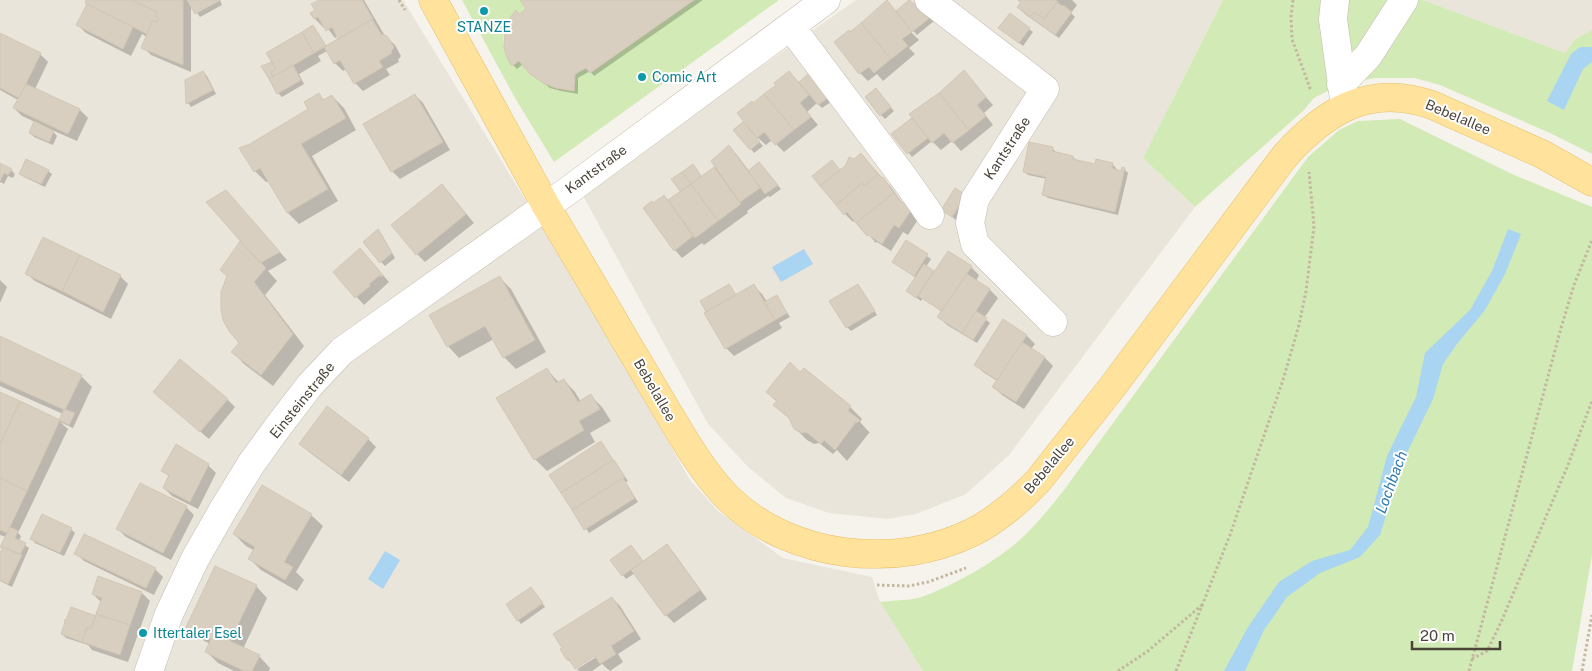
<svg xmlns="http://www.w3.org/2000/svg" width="1592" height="671" font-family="'Public Sans',sans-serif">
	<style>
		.residential { fill: #eae5da }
		.green { fill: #d2eab5 }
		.water { fill: #a9d4f2 }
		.shadow { fill: #0003 }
		.building { fill: #d8cfc1; stroke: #d3c7b4 }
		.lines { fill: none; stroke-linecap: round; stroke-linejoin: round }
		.minor-casing { stroke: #c2bbae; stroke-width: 29 }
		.major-casing { stroke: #e6c16a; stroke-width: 29 }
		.path { stroke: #c4b79f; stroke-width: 3; stroke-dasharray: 2.5 2.5; stroke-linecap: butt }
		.minor { stroke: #fff; stroke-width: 28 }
		.major { stroke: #ffe39c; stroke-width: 28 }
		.culture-dot { fill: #0f9aa8; stroke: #fff; stroke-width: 2 }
		.labels { text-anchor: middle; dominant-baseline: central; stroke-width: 4; stroke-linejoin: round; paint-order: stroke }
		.culture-label { font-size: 14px; fill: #0d838f; stroke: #fff; text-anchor: start }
		.street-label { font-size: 14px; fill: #4b4439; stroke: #fff }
		.water-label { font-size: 15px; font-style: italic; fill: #2e7ab2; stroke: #fff }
	</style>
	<rect width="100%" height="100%" fill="#f6f3ec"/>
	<path class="residential" d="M0 0H403L597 317 690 480 718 511 783 558 872 577 880 602 923 671H0Z
		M856 0H1223L1143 158 1195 207 1009 455 966 494 916 514 888 519 829 513 786 498 748 467 708 424 581 192Z
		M1423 0H1592V30L1575 39 1565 53Z"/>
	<path class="green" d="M462 0H520L526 9 519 14 516 11C500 29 500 46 512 65L519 61C535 82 549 87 574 91L575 74 586 68 590 73 694 0H779L554 162 515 98Z
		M1223 0H1423L1565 53 1575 39 1592 30V154L1550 133 1440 85 1415 78H1376L1341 84 1314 98 1303 111 1195 207 1143 158Z
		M1400 119 1514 175 1592 207V555L1572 671H923L880 602C893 600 909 601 921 597 951 587 991 564 1015 544 1033 529 1049 509 1064 490L1308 157 1339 130 1358 121Z"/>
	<path class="water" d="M1580 47H1592V62L1583 69 1564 110 1547 101 1571 54Z
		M1508 229 1521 234 1505 274 1485 310 1457 344 1443 364 1433 399 1403 461 1380 535 1360 557 1320 573 1287 597 1264 630 1245 671H1224L1248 627 1279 582 1312 561 1350 550 1368 527 1387 456 1416 397 1425 353 1470 310 1492 271Z
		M804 249 813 264 781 282 772 267Z
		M385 551 400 560 383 589 368 579Z"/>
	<path class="shadow" d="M87 0H220L222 5 200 17 191 4V72L151 55 143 47 147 37 142 34 131 56 86 33 78 25 88 5 86 3Z
		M321 0H364L385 36 395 45 401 56 398 60 399 62 386 69 390 75 363 91 355 83 346 69 343 71 335 63 327 51 318 56 321 61 299 74 304 84 282 97 278 93 271 64 313 27 327 47 340 39 338 36 335 38 325 25 323 27 315 19 312 13 316 11Z
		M521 0H703L594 76 590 71 578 78V94L561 91 550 88 536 78 523 64 517 69 513 65 519 15 528 10Z
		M1018 0H1072L1077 5 1071 13 1075 17 1059 38 1026 15 1018 7 1021 3Z
		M909 2 934 21 917 35 909 26 907 28 919 40 909 48 915 54 883 81 877 74 868 81 860 73 851 34 896 12Z
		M1029 29 1033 32 1023 46 1004 31Z
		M0 34 40 54 48 62 35 89 80 110 88 118 77 141 52 130 57 136 53 145 34 137 30 133 35 122 22 116 14 108 18 100 0 90Z
		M203 72 207 76 216 94 191 107 188 103Z
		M789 72 799 83 809 75 831 102 822 108 817 103 807 112 818 125 784 152 772 140 766 145 757 137 756 138 763 146 754 153 751 149 747 127 753 104 777 85Z
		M964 72 993 105 984 113 993 125 961 151 952 141 941 150 932 141 912 157 893 134Z
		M879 94 894 111 885 119 881 115Z
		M319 95 325 101 332 96 344 108 356 130 312 156 338 201 299 224 288 213 269 181 266 182 255 171 250 146 310 109Z
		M415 95 423 103 450 150 400 179 392 171 365 124Z
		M729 147 737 155 749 171 763 167 781 189 770 197 768 196 747 211 748 213 704 245 702 243 682 258 675 250 654 205 664 197 669 201 682 191 673 179 696 169 702 177 716 167Z
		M1052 148 1056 152 1073 157 1077 161 1096 166 1112 164 1116 168V170L1122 172 1124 169 1128 173 1118 215 1048 198 1044 195 1047 179 1028 175 1024 171Z
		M861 155 891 187 903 204 919 218 908 235 903 232 891 251 877 242 876 243 855 220 853 222 845 214 841 171Z
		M0 164 11 170 15 174 13 178 8 176 4 184 0 182Z
		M48 171 52 174 45 187 24 177 21 173Z
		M442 185 474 223 425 262 417 254Z
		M234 200 287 260 268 271 277 281 265 295 304 346 273 386 244 364 233 352 240 343 228 276 221 270 242 241Z
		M969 200 956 220 943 210Z
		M378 231 382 235 395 258 385 266 381 262Z
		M906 241 931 259 926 267 935 273 971 267 979 275 976 281 990 290 998 298 984 318 990 323 977 343 947 325 939 317 942 312 923 298 921 301 907 291 916 278 894 262Z
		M368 258 389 282 364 305 334 272Z
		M26 273 120 276 128 284 111 319 35 281Z
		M500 278 511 289 546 352 516 369 504 357 494 339 459 358 448 346Z
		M0 280 7 287 0 303Z
		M858 285 877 315 851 331 847 327Z
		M729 286 736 296 754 286 762 294 767 302 776 296 790 317 779 323 782 328 734 356 726 348Z
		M1003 321 1027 336 1035 344 1031 349 1045 358 1053 366 1024 409 1002 395 994 387 997 381 983 372 975 364Z
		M0 338 81 376 92 387 73 428 60 422 68 429 18 533 21 536 19 541 29 548 12 587 0 581V556L3 549 1 547 6 537 0 535V393L60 421 63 414 0 386Z
		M547 369 559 383 564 380 575 392 581 402 591 396 602 407 611 421 590 433 595 442 547 471 535 459Z
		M801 374 850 407 862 419 860 422 870 433H869L847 461 837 450 833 454 819 443 814 444 807 440 795 428 792 421 775 405 778 403 767 392Z
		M154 392 227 399 235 407 209 439Z
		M328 408 368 439 376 447 349 482 309 452 301 444Z
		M604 447 628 481 625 482 638 502 589 533 550 475Z
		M208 465 216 473 198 509 172 496 164 488 170 477 163 471Z
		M186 507 194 515 171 560 126 537 118 529Z
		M311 515 323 526 296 572 304 580 297 591 261 570 250 559 255 551 246 546 234 534Z
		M71 529 75 533 64 556 35 543 32 539Z
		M666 545 674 553 707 599 674 623 666 615 635 573 626 579 612 560 631 546 644 562Z
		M76 553 155 569 163 577 154 595 84 561Z
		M256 586 267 598 243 649 259 656 270 668 269 671H234L218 663 206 651 210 644 199 638 188 627Z
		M531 588 545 607 521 624 518 620Z
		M142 593 150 601 128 662 92 650 88 645 66 638 62 634 96 618 102 603 93 594Z
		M612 598 620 606 641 639 618 654 623 662 610 671 602 664 592 671H579L577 669 601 654 599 652 576 667 568 660 561 649Z"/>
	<path class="building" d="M86 0H132L157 12 155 16 159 18 157 22 153 20 147 34 85 3Z
		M132 0H183V65L141 48 153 20 157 22 159 18 155 16 157 12Z
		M187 0H219V1L195 14Z
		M319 0H362L373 19 338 39 332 27 326 31 318 17 314 19 310 13 315 10 311 4Z
		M520 0H694L590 73 586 68 575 74 574 91 556 88 545 84 530 74 519 61 512 66 508 60 504 48 505 30 510 18 516 10 519 14 526 9Z
		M887 0 912 32 902 39 908 46 891 59 861 23Z
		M909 0 932 16 912 32 896 11Z
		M1018 0H1056L1058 2 1044 19 1034 12 1030 17 1017 7 1021 2Z
		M1057 2 1062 6 1063 5 1072 12 1055 35 1030 17 1034 12 1044 19Z
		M87 4 133 27 123 49 76 25Z
		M1010 13 1030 28 1019 43 998 28Z
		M372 19 381 34 387 36 394 47 391 52 392 53 379 61 383 67 354 84 340 60 334 64 324 47Z
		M861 23 891 59 874 73 869 67 859 74 834 42 849 30 850 32Z
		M313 25 326 46 314 53 302 32Z
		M302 32 314 53 273 77 271 72 276 69 266 53Z
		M0 33 41 53 19 98 0 88Z
		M272 62 276 69 271 72 273 77 269 79 261 66Z
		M293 65 301 80 277 94 269 79Z
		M964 70 986 97 977 105 986 116 969 130 939 93Z
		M203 71 213 90 186 104 185 80Z
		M789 71 809 95 800 103 811 117 794 130 764 94 776 85 774 83Z
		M809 73 828 98 818 105 799 82Z
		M26 84 80 109 68 134 13 108Z
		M876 88 891 107 880 116 865 97Z
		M319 93 323 100 332 95 346 118 301 144 328 189 287 213 260 168 254 172 239 148 250 144 308 109 304 102Z
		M939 93 969 130 952 143 944 133 932 143 909 114Z
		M415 94 443 142 391 172 363 124Z
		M764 94 794 130 775 145 764 132 757 138 737 113 752 101 753 103Z
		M912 118 928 138 907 154 891 134Z
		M34 121 54 131 49 142 29 133Z
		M743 122 760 142 750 150 733 130Z
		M1029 142 1053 147 1052 151 1073 156V159L1095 164 1096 159 1113 163 1112 168 1121 171 1122 167 1125 168 1115 212 1042 195 1046 177 1023 172Z
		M729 145 760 188 740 202 711 161Z
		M861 153 878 174 864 186 862 183 836 205 820 186 846 165 849 157 854 159Z
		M26 159 49 170 41 184 19 174Z
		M832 160 840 170 820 186 812 176Z
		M759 162 778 185 765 194 748 171Z
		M0 163 12 169 8 175 4 173 0 181Z
		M693 164 701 176 691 184 682 172Z
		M714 167 741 204 718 221 691 184Z
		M682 172 691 184 680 191 671 179Z
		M878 174 882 178 883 177 894 193 856 223 847 212 844 215 836 205 862 183 864 186Z
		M442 184 466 214 416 255 391 225Z
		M691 184 718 221 695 238 668 200Z
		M955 188 966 195 952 217 941 210Z
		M226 190 280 252 260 263 206 202Z
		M894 193 900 201 912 209 899 228 894 225 882 244 868 235 867 236 856 223Z
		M664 195 693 236 674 251 643 208 652 201 653 203Z
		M378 229 392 253 380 263 363 242Z
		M43 237 80 255 62 291 25 274Z
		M906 240 928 254 914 276 892 262Z
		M240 241 266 268 254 282 293 334 261 375 231 352 239 343 229 331 223 320 221 309V292L227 276 220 270Z
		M360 248 383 275 381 277 380 275 369 284 370 286 355 298 333 272Z
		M948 251 972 266 942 311 918 296Z
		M80 255 121 275 103 312 62 291Z
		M924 264 934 271 916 298 906 291Z
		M967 274 990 289 962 333 937 317Z
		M500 276 535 340 503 358 485 326 447 347 429 315Z
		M729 284 736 295 706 312 700 301Z
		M754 284 775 320 725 349 704 313Z
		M858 284 875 311 846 328 829 301Z
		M777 295 787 313 775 320 764 302Z
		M976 311 987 318 973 340 962 333Z
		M1003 319 1027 335 997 380 974 365Z
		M0 336 82 375 65 410 0 381Z
		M1022 342 1045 357 1016 402 992 387Z
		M180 359 228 399 200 432 153 392Z
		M790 362 800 372 804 368 851 406 848 411 860 420 857 423 856 422 835 450 824 440 821 444 806 432 802 433 794 429 789 418 773 405 777 401 775 399 766 392Z
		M547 368 556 383 564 379 578 402 591 394 600 409 579 421 584 430 534 460 496 398Z
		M0 392 20 401 0 444Z
		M20 401 60 420 27 491 0 478V444Z
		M327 406 369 438 341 475 299 444Z
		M64 409 75 413 69 425 59 420Z
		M601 441 613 460 561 493 549 475Z
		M176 444 209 464 190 502 163 488 169 475 161 471Z
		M613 460H614L625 477 572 510 561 493Z
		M0 478 27 491 7 533 0 530Z
		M623 478 635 498 584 530 572 510Z
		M140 483 187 506 163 553 116 529Z
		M262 485 312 514 284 562 293 567 285 580 248 559 255 547 233 534Z
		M42 514 72 528 60 553 30 539Z
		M10 527 18 531 15 538 26 543 20 555 3 547 2 548 0 547Z
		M84 534 156 568 146 588 74 554Z
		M667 544 700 590 665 616 631 570Z
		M631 545 643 561 622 576 610 560Z
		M3 547 22 555 8 584 0 580V553Z
		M215 566 257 585 230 641 260 655 252 671H244L205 652 211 639 186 627Z
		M98 576 142 592 130 625 96 614 102 598 92 594Z
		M531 587 543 603 517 621 506 604Z
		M612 597 634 631 611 646 616 654 600 664 595 656 575 669 569 659 567 660 560 649 562 648 553 634Z
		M71 607 96 616 91 629 87 627 82 642 61 634 65 622 64 620H66Z
		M96 614 130 625 120 655 82 642 87 627 91 629Z"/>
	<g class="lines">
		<defs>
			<path id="minor" d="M929 0 1045 89 975 199 970 223 975 244 1053 322
				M1335 0 1333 19 1345 106
				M791 27 907 182 930 215
				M1341 84 1368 56 1404 0
				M149 671 169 614 195 559 224 508 251 464 277 428 310 385 342 351 569 190 826 0"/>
			<path id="major" d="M433 0C471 68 508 136 545 204 571 249 599 294 625 340 642 368 658 396 675 424 690 450 707 477 729 499 792 559 896 570 973 532 998 519 1019 501 1038 481L1113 386 1284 157C1325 111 1369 83 1432 105L1542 154 1592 182"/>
		</defs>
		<use href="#minor" class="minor-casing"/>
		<use href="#major" class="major-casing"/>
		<path class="path" d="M399 0 405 10
			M1293 0 1291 17 1292 39 1311 91
			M877 585 909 586 928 582 966 568
			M1472 659 1487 651 1502 620 1568 465 1592 401
			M1118 671 1148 651 1202 605
			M1176 671 1230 535 1283 380 1299 325 1306 291 1314 226 1309 172
			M1469 671 1561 328 1574 285 1592 240
			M1582 671 1592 615"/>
		<use href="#minor" class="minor"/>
		<use href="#major" class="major"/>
	</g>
	<g class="culture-dot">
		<circle cx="484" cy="11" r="5"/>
		<circle cx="642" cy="77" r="5"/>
		<circle cx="143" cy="633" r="5"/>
	</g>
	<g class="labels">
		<g class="culture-label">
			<text x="484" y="27" text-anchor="middle">STANZE</text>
			<text x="652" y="77">Comic Art</text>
			<text x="153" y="633">Ittertaler Esel</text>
		</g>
		<g class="street-label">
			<text transform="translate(1458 117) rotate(23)">Bebelallee</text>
			<text transform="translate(1007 148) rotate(-57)">Kantstraße</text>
			<text transform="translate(596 169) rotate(-36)">Kantstraße</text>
			<text transform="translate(655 390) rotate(60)">Bebelallee</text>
			<text transform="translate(302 400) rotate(-51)">Einsteinstraße</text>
			<text transform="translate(1049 465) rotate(-50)">Bebelallee</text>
		</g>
		<g class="water-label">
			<text transform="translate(1391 482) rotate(-70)">Lochbach</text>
		</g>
	</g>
	<path d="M1412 641v8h88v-8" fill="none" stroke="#4b4439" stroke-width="2.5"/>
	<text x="1420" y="641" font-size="15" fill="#4b4439" stroke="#ffffff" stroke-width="4" paint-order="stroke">20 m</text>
</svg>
